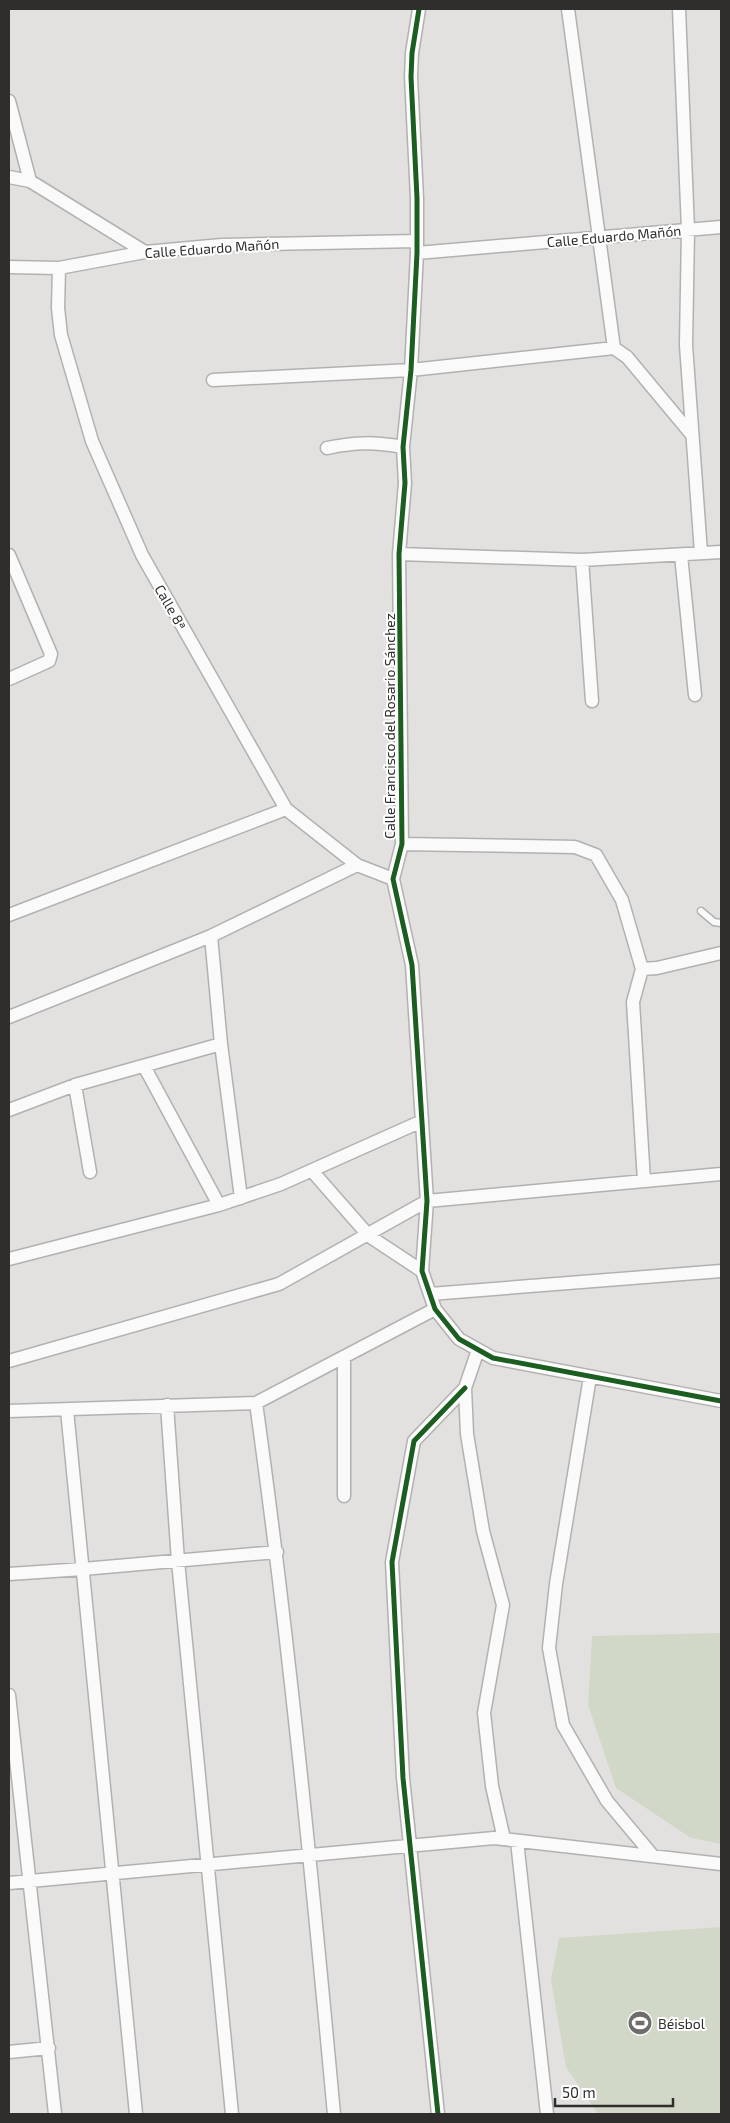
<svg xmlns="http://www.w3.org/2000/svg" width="730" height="2123" font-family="'Exo 2',sans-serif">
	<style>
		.green { fill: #d2d8c7 }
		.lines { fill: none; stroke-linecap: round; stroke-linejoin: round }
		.lane-casing { stroke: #b3b1b0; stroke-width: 9 }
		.street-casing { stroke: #b3b1b0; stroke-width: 15 }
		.lane { stroke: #fbfafa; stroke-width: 6 }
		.street { stroke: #fbfafa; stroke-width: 12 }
		.cycleway-casing { stroke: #fff; stroke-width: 8 }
		.cycleway { stroke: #1b5e20; stroke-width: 5 }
		.labels { text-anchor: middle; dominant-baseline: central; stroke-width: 4; stroke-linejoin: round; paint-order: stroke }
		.street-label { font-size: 14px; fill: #2f2e2c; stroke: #fff }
		.poi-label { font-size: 14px; fill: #2f2e2c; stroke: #fff; text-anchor: start }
	</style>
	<rect width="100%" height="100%" fill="#e3e1df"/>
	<path class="green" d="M721 1633V1844L691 1838 616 1788 588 1705 592 1636Z
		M721 1927V2114H598L566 2067 551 1980 559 1938Z"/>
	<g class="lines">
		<defs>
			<path id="lane" d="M701 911 714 922 721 923"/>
			<path id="street" d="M419 9 412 53 411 77 417 198V253L411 370 403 447 405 483 399 554 402 844 393 879 412 965 427 1201 422 1271 435 1309 459 1339 493 1358 721 1401
				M568 9 614 348
				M679 9 688 230 686 345 701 553
				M9 101 30 181
				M9 177 30 181 145 252
				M417 253 721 227
				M9 267 59 268 145 252 222 245 417 241
				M59 268 58 308 61 335 92 441 142 555 286 809 357 865 393 879
				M213 380 411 370 614 348 627 357 692 435
				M327 448C356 442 374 442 403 447
				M399 554 582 560 721 552
				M9 555 51 654 49 661 9 679
				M681 555 695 695
				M582 560 592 701
				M402 844 575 847 596 855 622 900 642 969 657 968 721 953
				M9 915 286 809
				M211 936 221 1044 241 1198
				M642 969 633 1002 644 1181
				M9 1017 211 936 357 865
				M144 1066 219 1205
				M75 1085 90 1172
				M9 1110 75 1085 221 1044
				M313 1172 369 1236 422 1271
				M9 1259 219 1205 281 1184 422 1121
				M430 1294 721 1271
				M478 1350 465 1388 467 1434 483 1531 503 1605 484 1713 492 1786 504 1839
				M9 1361 279 1284 427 1201 721 1174
				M590 1377 556 1584 549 1648 563 1725 607 1801 653 1856
				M256 1403C289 1639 312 1877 334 2114
				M167 1405 178 1561 232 2114
				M67 1410 136 2114
				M9 1411 256 1403 435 1309
				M344 1496V1357
				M9 1574 83 1569 277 1552
				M9 1695 55 2114
				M517 1841 547 2114
				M9 1883 494 1838 721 1864
				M9 2052 49 2048
				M438 2114 403 1778 392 1562 414 1441 465 1388"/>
		</defs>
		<use href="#lane" class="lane-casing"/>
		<use href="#street" class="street-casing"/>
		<use href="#lane" class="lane"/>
		<use href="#street" class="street"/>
		<defs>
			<path id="cycleway" d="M419 9 412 53 411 77 417 198V253L411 370 403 447 405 483 399 554 402 844 393 879 412 965 427 1201 422 1271 435 1309 459 1339 493 1358 721 1401
				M438 2114 403 1778 392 1562 414 1441 465 1388"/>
		</defs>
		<use href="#cycleway" class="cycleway-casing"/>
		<use href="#cycleway" class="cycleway"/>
	</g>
	<defs>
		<symbol id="stadium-disc" viewBox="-11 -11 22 22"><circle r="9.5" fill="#6e6d6b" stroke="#fff"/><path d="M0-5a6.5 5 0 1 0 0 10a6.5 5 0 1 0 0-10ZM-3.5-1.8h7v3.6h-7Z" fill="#fff"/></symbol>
	</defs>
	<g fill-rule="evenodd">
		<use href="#stadium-disc" x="626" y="2009" width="28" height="28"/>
	</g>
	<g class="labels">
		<g class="street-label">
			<text transform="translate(614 236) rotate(-5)">Calle Eduardo Mañón</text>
			<text transform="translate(212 248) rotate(-4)">Calle Eduardo Mañón</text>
			<text transform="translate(171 607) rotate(60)">Calle 8ª</text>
			<text transform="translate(389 726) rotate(-90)">Calle Francisco del Rosario Sánchez</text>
		</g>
		<g class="poi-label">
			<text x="658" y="2023">Béisbol</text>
		</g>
	</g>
	<rect width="730" height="2123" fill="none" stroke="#2f2e2c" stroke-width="20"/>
	<path d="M555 2098v8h118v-8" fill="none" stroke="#2f2e2c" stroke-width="2.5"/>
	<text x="562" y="2098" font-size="15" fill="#2f2e2c" stroke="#ffffff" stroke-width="4" paint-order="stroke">50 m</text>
</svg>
